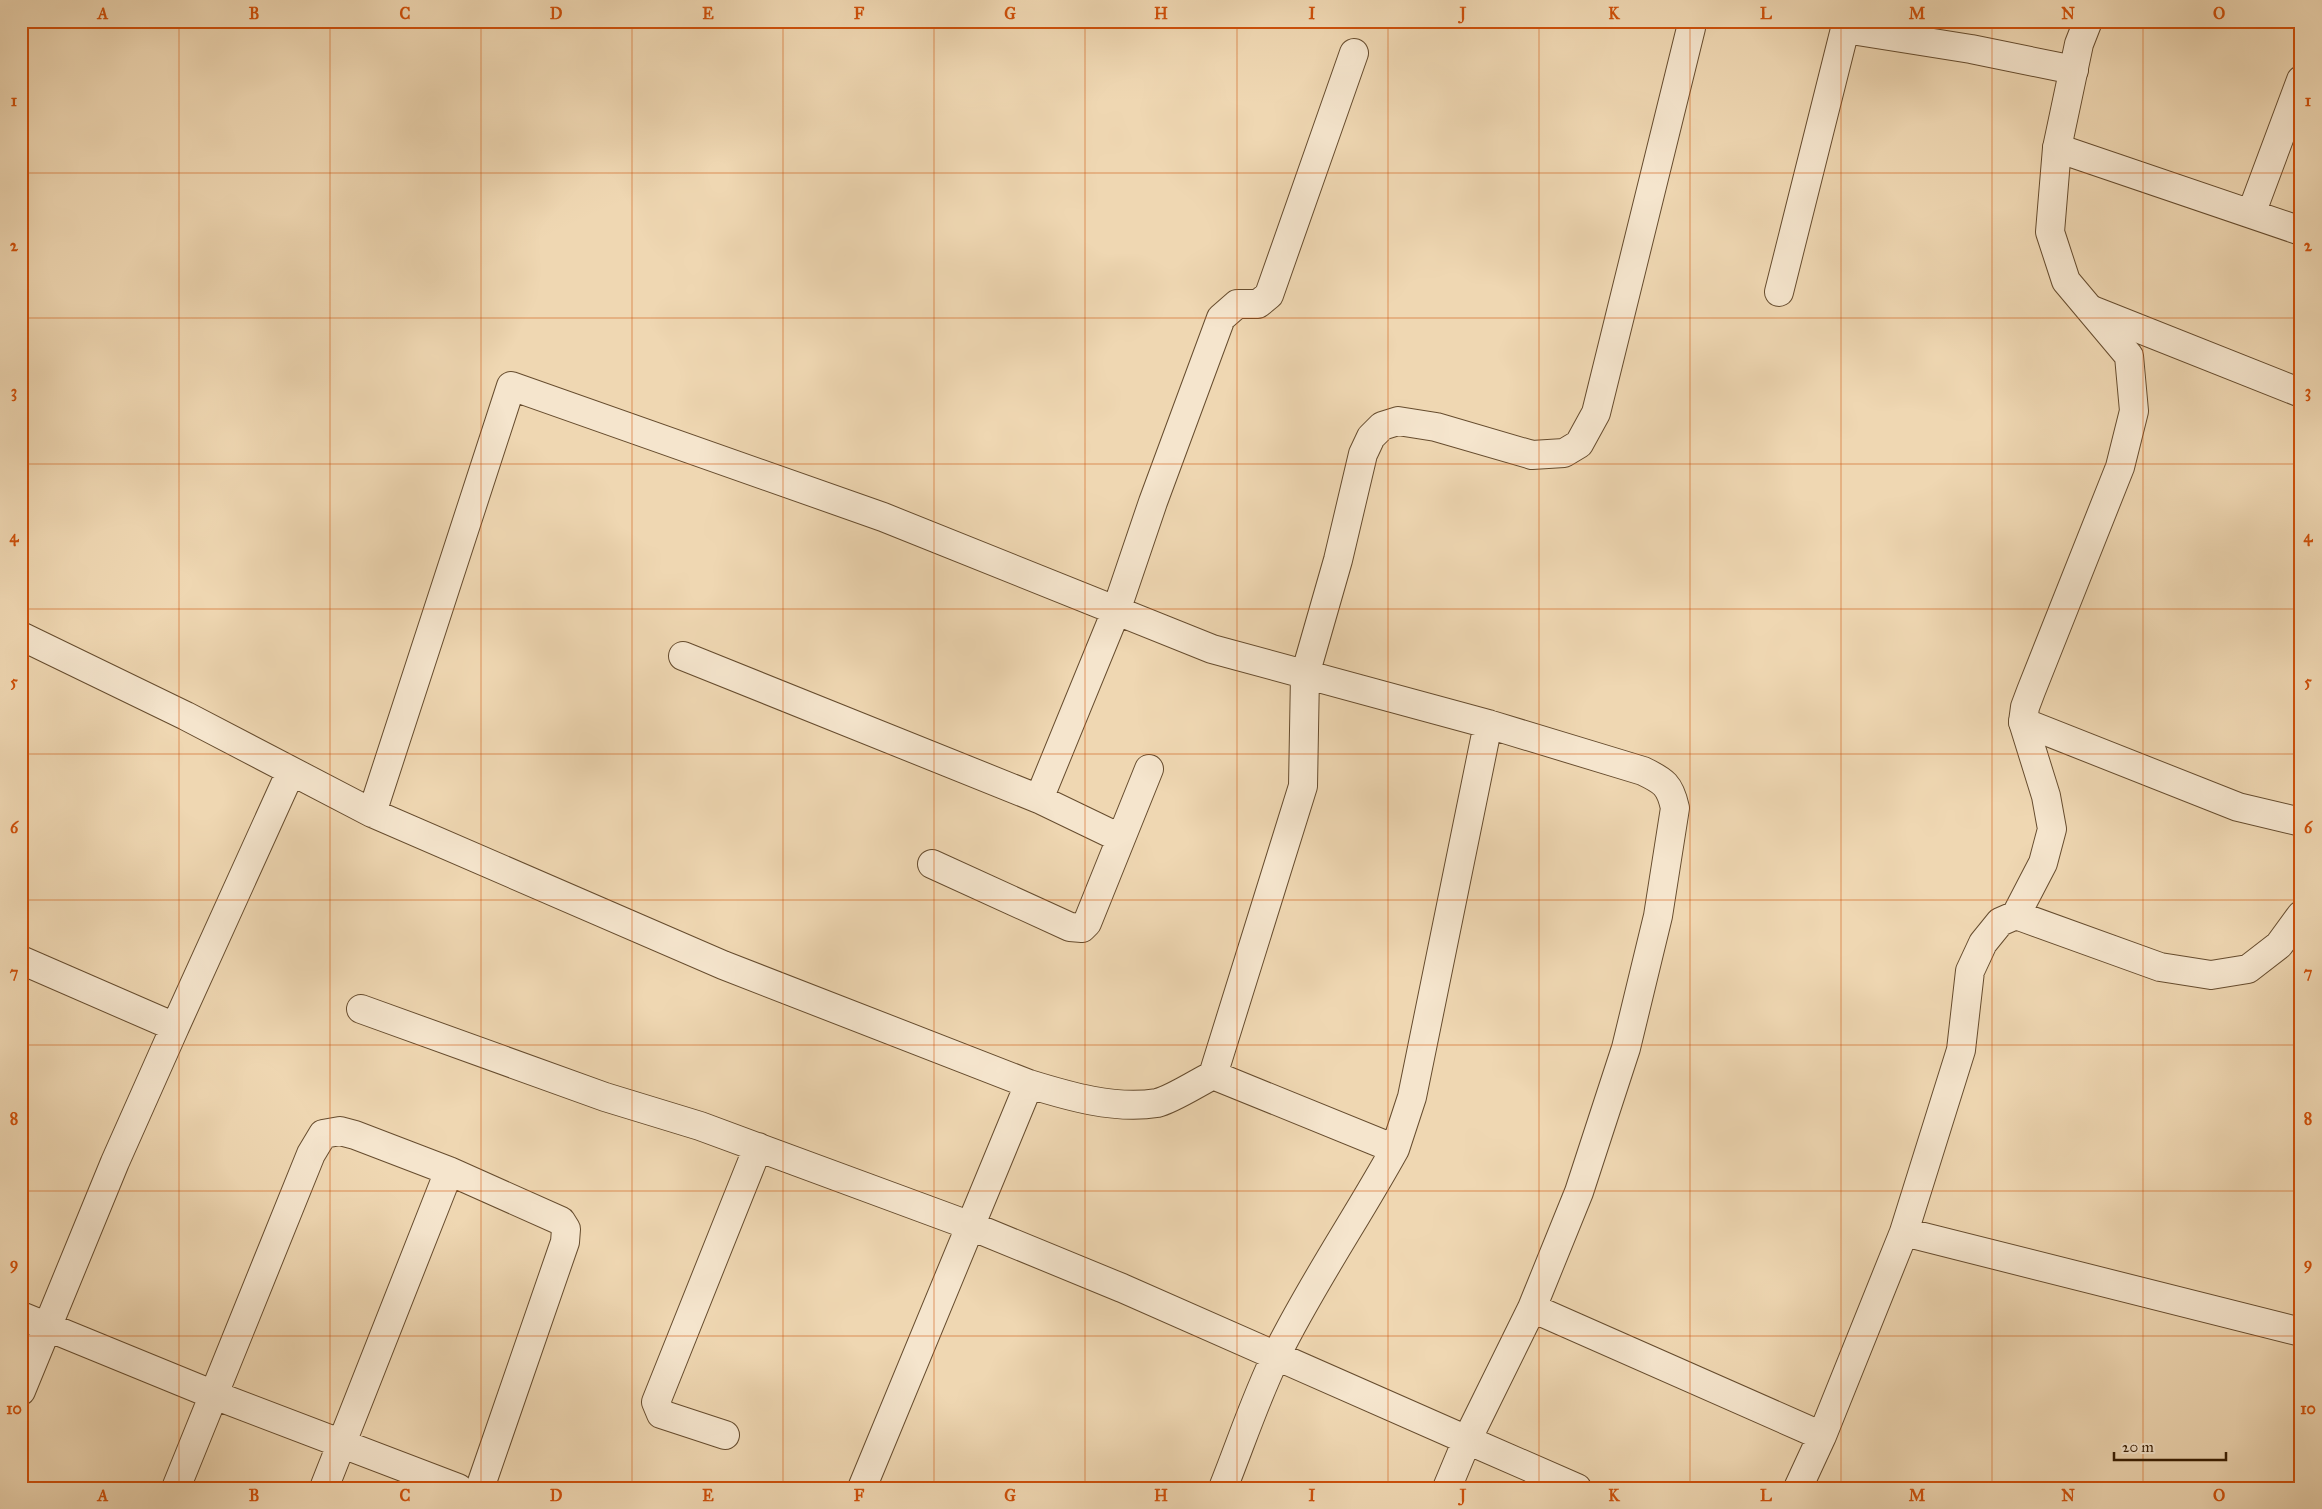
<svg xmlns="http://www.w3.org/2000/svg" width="2322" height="1509" font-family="'IM FELL Great Primer',serif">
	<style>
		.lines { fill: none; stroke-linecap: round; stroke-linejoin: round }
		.minor-casing { stroke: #664c2e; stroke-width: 30 }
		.tertiary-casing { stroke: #664c2e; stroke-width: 30 }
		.minor { stroke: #f5e5cd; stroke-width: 28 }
		.tertiary { stroke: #f5e5cd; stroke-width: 28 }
		.grid { fill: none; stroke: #ce500a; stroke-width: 1; stroke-opacity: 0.55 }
		.neatline { fill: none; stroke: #ce500a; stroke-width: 2 }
		.grid-label { font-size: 16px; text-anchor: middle; font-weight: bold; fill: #ce500a }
	</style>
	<rect width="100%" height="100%" fill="#efd7b2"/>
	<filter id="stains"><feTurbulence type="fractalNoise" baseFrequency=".004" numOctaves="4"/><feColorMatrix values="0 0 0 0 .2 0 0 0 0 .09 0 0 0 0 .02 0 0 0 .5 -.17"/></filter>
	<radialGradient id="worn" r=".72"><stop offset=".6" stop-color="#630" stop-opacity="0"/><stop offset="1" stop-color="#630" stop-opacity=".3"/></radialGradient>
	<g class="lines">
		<defs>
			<path id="minor" d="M1846 21 1845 29 1971 49 2074 70
				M2057 148 2301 231
				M2251 214 2301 80
				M1779 292 1845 29
				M2092 310 2301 393
				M21 636 186 716 372 813 511 386 883 517 1212 649 1488 724 1643 771C1664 781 1670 785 1675 808L1658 916 1626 1048 1579 1192 1532 1308 1467 1440 1577 1488
				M683 656 1039 799 1120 838
				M1488 724 1412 1097 1395 1149 1213 1075 1303 786 1305 675 1338 560 1363 454 1371 437 1382 426 1398 421 1436 427 1532 455 1564 453 1579 444 1596 413 1691 28
				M1039 799 1116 611 1153 502 1221 318 1237 304H1258L1269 295 1354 53
				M372 813 723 965 1029 1084C1068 1096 1115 1110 1157 1103 1171 1100 1199 1082 1213 1075
				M932 864 1070 927 1082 928 1087 923 1149 769
				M2016 915 2160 967 2211 975 2248 969 2279 945 2301 915
				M21 960 175 1027 115 1162 21 1391
				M361 1009 605 1097 700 1126 971 1226 1122 1288 1467 1440 1447 1488
				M175 1027 291 771
				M1904 1232 2301 1332
				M1532 1308 1822 1436
				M21 1316 214 1395 458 1488
				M725 1435 661 1414 656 1402 758 1147
				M176 1488 311 1154 323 1134 340 1131 355 1135 449 1171
				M324 1488 449 1171 561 1221 566 1229 565 1242 480 1488
				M862 1488 1029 1084
				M1223 1488C1241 1443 1256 1397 1277 1354 1312 1283 1357 1218 1395 1149
				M1798 1488 1822 1436 1904 1232 1961 1050 1970 971 1983 943 2000 922 2016 915 2043 863 2052 829 2046 796 2023 722"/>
			<path id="tertiary" d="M2088 21 2079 44 2057 148 2050 232 2066 281 2129 356 2134 411 2120 467 2031 691 2025 707 2023 722 2238 807 2301 822"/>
		</defs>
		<use href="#minor" class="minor-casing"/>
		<use href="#tertiary" class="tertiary-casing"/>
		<use href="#minor" class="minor"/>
		<use href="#tertiary" class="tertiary"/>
	</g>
	<path class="grid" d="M179 21V1488M330 21V1488M481 21V1488M632 21V1488M783 21V1488M934 21V1488M1085 21V1488M1237 21V1488M1388 21V1488M1539 21V1488M1690 21V1488M1841 21V1488M1992 21V1488M2143 21V1488M21 173H2301M21 318H2301M21 464H2301M21 609H2301M21 754H2301M21 900H2301M21 1045H2301M21 1191H2301M21 1336H2301"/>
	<rect width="2322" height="1509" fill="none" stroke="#efd7b2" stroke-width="55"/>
	<path d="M2114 1452v8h112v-8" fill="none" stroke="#381d02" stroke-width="2.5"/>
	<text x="2122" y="1452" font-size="15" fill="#381d02" stroke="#f5e5cd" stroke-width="4" paint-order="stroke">20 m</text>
	<rect x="28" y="28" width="2266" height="1454" class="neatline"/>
	<g class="grid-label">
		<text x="103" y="19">A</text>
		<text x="254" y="19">B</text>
		<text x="405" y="19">C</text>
		<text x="556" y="19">D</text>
		<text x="708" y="19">E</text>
		<text x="859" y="19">F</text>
		<text x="1010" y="19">G</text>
		<text x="1161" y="19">H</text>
		<text x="1312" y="19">I</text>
		<text x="1463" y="19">J</text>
		<text x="1614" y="19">K</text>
		<text x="1766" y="19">L</text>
		<text x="1917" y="19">M</text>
		<text x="2068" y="19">N</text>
		<text x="2219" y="19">O</text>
		<text x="14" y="106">1</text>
		<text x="2308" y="106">1</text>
		<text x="14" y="251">2</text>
		<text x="2308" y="251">2</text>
		<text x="14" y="397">3</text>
		<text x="2308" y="397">3</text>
		<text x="14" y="542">4</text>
		<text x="2308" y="542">4</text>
		<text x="14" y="687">5</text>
		<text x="2308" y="687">5</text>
		<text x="14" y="833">6</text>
		<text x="2308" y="833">6</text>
		<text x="14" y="978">7</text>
		<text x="2308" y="978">7</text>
		<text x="14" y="1124">8</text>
		<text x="2308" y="1124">8</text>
		<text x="14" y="1269">9</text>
		<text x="2308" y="1269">9</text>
		<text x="14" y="1414">10</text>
		<text x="2308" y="1414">10</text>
		<text x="103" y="1501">A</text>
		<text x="254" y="1501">B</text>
		<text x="405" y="1501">C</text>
		<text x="556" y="1501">D</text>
		<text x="708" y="1501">E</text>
		<text x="859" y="1501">F</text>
		<text x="1010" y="1501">G</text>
		<text x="1161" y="1501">H</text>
		<text x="1312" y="1501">I</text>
		<text x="1463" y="1501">J</text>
		<text x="1614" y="1501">K</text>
		<text x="1766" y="1501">L</text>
		<text x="1917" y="1501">M</text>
		<text x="2068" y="1501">N</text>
		<text x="2219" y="1501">O</text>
	</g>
	<rect width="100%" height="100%" filter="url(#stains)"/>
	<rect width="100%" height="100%" fill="url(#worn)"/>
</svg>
